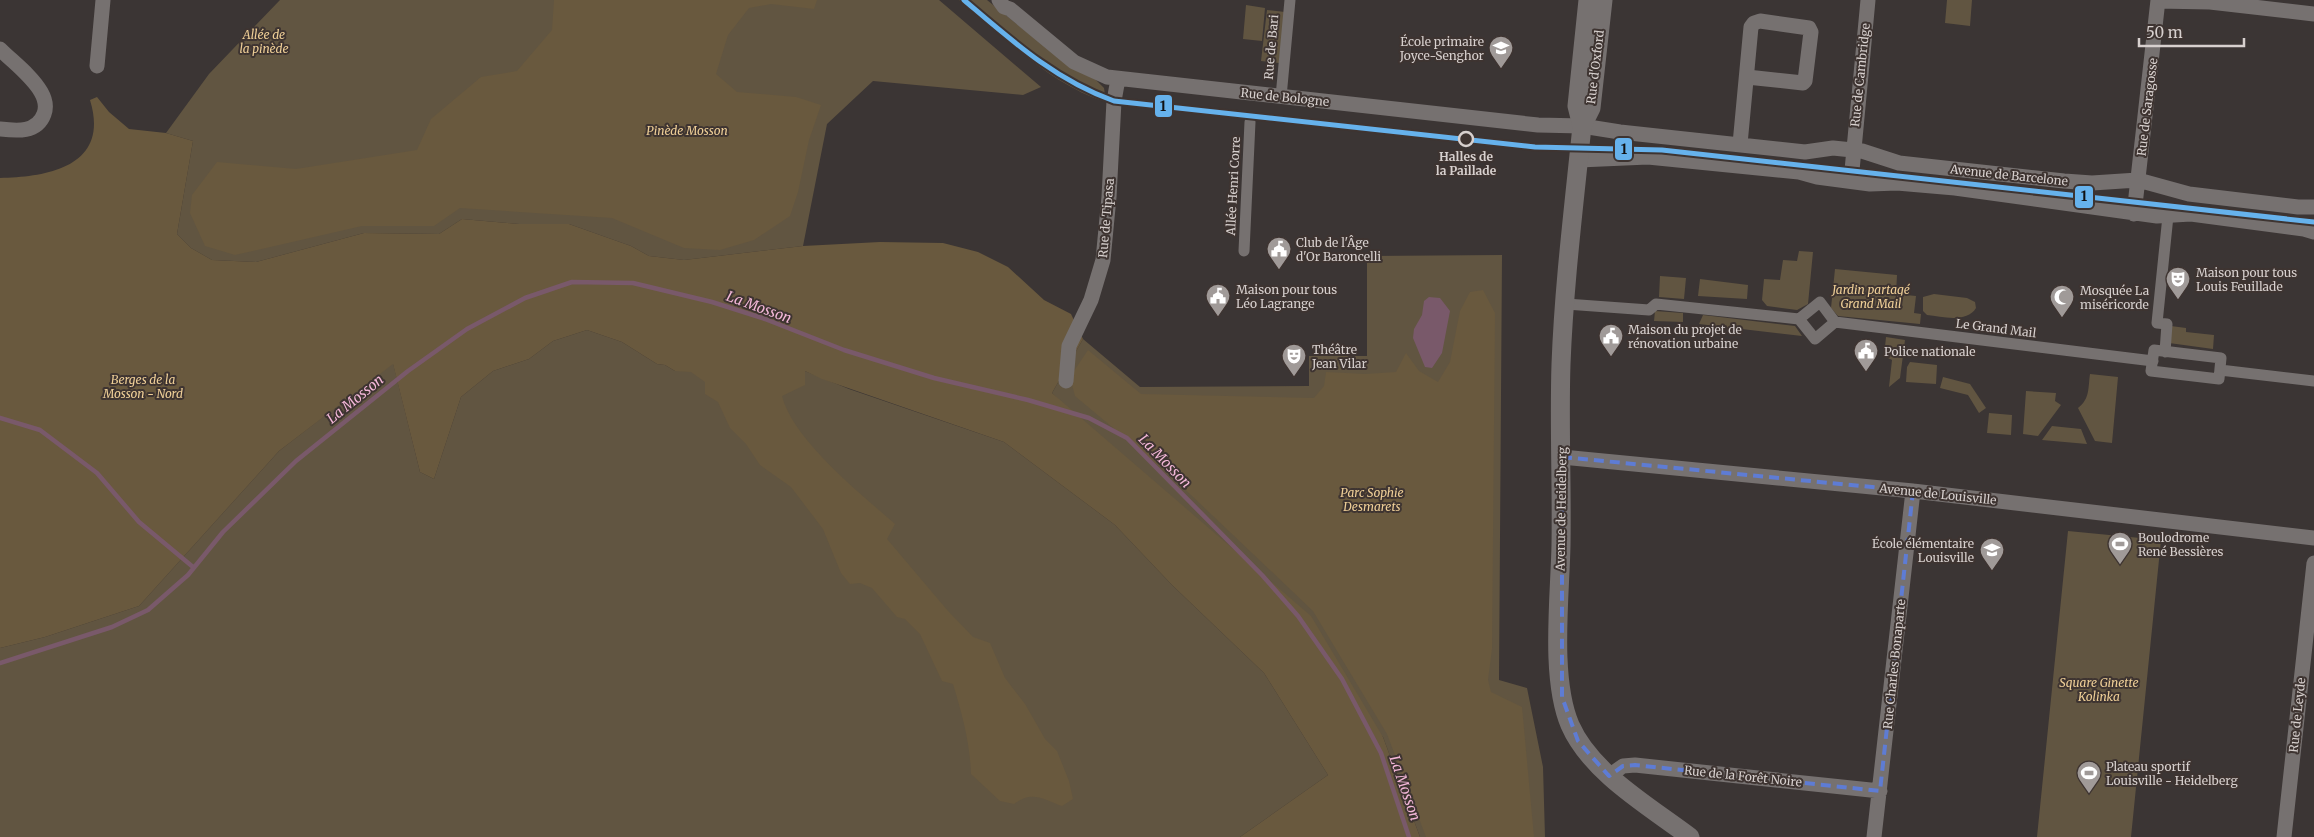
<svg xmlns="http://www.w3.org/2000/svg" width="2314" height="837" font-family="Merriweather,serif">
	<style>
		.green { fill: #615541 }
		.forest { fill: #69593e }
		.water { fill: #79596a }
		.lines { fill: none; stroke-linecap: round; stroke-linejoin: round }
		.stream { stroke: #79596a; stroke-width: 4.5 }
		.pedestrian { stroke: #767170; stroke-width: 11 }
		.minor { stroke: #767170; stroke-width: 15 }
		.tertiary { stroke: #767170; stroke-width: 19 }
		.tram-1-casing { stroke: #3e3431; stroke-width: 9 }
		.tram-1 { stroke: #66b2ec; stroke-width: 5 }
		.marked { fill: none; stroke: #5e7cd4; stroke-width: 4; stroke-dasharray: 10 6; stroke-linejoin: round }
		.stop-dot { fill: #3e3431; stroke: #d7d0ce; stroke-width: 2.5 }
		.labels { text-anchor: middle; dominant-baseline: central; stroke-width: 4; stroke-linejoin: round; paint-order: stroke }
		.park-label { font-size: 12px; font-style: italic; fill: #efcf97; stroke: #3e3431 }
		.poi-label { font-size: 12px; fill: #d7d0ce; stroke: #3e3431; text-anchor: start }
		.street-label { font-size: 12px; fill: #d7d0ce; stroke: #3e3431 }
		.stop-label { font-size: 12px; font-weight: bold; fill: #d7d0ce; stroke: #3e3431 }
		.water-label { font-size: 14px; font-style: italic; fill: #f3b7d8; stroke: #3e3431 }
		.line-badge { stroke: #3e3431; stroke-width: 2 }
		.pale-badge-label { font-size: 14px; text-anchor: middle; font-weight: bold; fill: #111 }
	</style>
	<rect width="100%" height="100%" fill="#3b3534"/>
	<path class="green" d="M280 0H939L1041 87 1023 95 873 81 827 124 803 246 684 260 649 256 631 246 569 224H519L462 219 439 234 364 233 256 262 212 260 191 248 177 234 193 141 166 133 209 74Z
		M959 0H987L1048 49 1096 80 1104 88 1106 102C1049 84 1005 37 959 0Z
		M1947 0H1972L1970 26 1945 23Z
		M1246 5 1265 8 1262 41 1243 39Z
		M1267 10 1285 12 1279 63 1261 61Z
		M1799 251 1813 252 1808 304 1797 310 1767 306 1762 300 1764 279 1780 280 1783 260 1797 261Z
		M1502 255 1499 680 1527 688 1543 767 1545 837H1420L1383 737 1052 393 1083 339 1140 387 1309 386V356H1367V256Z
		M1835 269 1897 275 1896 294 1916 296 1914 313 1921 314 1920 324 1838 316 1831 308Z
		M1660 276 1686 278 1684 299 1659 297Z
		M1700 279 1748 285 1747 299 1698 296Z
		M1934 294 1967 298 1975 302 1976 308C1967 323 1943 317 1927 315L1923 311V297Z
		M1655 311 1683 313V322L1654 321Z
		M1703 315 1795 326 1802 336 1699 324Z
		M2171 326 2186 328V332L2214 335 2213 349 2169 343Z
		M587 330 622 342 657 364 665 365 675 371H805L849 389 1004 442 1115 525 1172 585 1264 673 1328 775 1240 837H0V648L45 637 139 606 279 451 393 363 420 472 434 479 461 397 493 371 529 359 553 341Z
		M1886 337 1905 340 1900 378 1889 387 1892 360 1884 356Z
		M1910 362 1937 365 1936 384 1906 382 1907 367Z
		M2090 374 2118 377 2112 443 2095 441 2078 408C2090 399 2088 388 2090 374Z
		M1943 377 1970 384 1986 408 1979 413 1968 395 1940 388Z
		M2026 391 2056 393 2055 401 2061 405 2038 436 2023 434Z
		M1989 413 2012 415 2011 435 1987 433Z
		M2052 426 2081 429 2087 444 2042 440Z
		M2068 531 2161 540 2131 837H2037Z"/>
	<path class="forest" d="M554 0H817L814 9 771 4 749 8 728 35 716 74 737 92 796 97 821 105 809 140 798 192 790 216 754 240 720 250 684 248 612 218 460 208 434 226H362L235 255 205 246 190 213 192 195 217 162 296 169 417 150 431 119 481 77 517 71 552 30Z
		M97 97 109 112 129 129 166 133 193 141 177 234 191 248 212 260 256 262 364 233 439 234 462 219 519 224H569L631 246 649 256 684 260 803 246 880 242 943 243 978 252 1008 267 1044 300 1071 314 1083 339 1052 393 1311 616 1383 737 1420 837H1240L1328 775 1264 673 1172 585 1115 525 1004 442 822 379 805 371V385L782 396C793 440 861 494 895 524L887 539 948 611 973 637 990 643 1005 678 1025 704 1045 739 1057 751 1069 781 1073 799 1062 806C1043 799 1032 790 1014 804L1000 801 971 774C970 742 962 714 953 684L942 681 920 634 905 619 897 617 872 588 860 583 850 584 841 573 823 529 791 487 760 465 746 444 730 428 718 402 705 394V382L691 372 675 371 665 365 657 364 622 342 587 330 553 341 529 359 493 371 461 397 434 479 420 472 393 364 279 451 139 606 45 637 0 648V178C51 177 110 165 90 100Z
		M1483 290 1495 313 1492 649 1488 680 1491 692 1522 707 1534 837H1426L1387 734 1313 611 1171 476 1075 396 1070 377 1088 350 1141 394 1314 398 1324 386 1326 372 1365 374 1396 372 1406 353 1419 371 1438 382 1450 362 1460 311 1470 292Z"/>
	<path class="water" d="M1429 297 1440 298 1450 311 1442 353 1432 368 1425 367 1413 338 1414 329 1422 315 1424 301Z"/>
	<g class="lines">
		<path class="stream" d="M0 418 40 430 97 473 139 522 193 567
			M0 663 112 627 148 610 188 575 223 532 296 461 408 371 467 329 525 298 572 282 633 283 712 302 765 319 844 350 934 378 1028 400 1089 418 1127 438 1262 575 1298 616 1342 679 1381 753 1409 837"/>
		<path class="pedestrian" d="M1281 97 1290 0
			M1244 251 1250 122
			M1566 304 1649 310 1656 304 1799 319 1820 302 1835 322
			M1799 319 1815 339 1835 322 2153 361
			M2154 350 2221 358 2219 379 2151 371Z
			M2165 352 2167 324 2157 323 2168 216
			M2220 370 2314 381"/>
		<path class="minor" d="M999 0 1004 7 1010 9 1074 62 1107 77 1538 125 1582 126 1620 132 1805 152 1833 148 1862 151 1899 163 2064 181 2092 183 2138 180 2189 194 2298 207H2314
			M2158 1 2210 2 2314 14
			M0 49C13 62 32 76 41 92 45 99 47 106 44 114 37 133 17 131 0 129
			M97 66 103 0
			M1740 144 1751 27 1754 23 1760 21 1809 28 1811 32 1805 81 1803 83 1747 77
			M1579 160 1648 157 1799 172 1817 177 1870 184 1897 183 1955 188 2157 216 2191 214 2304 229 2314 232
			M1851 181 1868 0
			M2134 214 2158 0
			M1066 381 1069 346 1091 300 1103 260 1109 197 1114 101 1118 79
			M1562 457 1913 491 2314 538
			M1609 776 1623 766 1635 765 1880 791
			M1874 837 1913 491
			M2284 837 2314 563"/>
		<path class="tertiary" d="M1603 0 1591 108 1582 126C1574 205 1564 285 1561 364 1559 424 1562 485 1561 545 1560 597 1550 678 1570 725 1591 773 1649 806 1690 837
			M1582 126 1577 106 1588 0"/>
		<defs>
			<path id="tram-1" d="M964 0C1011 40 1055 80 1114 101L1535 147 1662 150 2314 222"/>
		</defs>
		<use href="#tram-1" class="tram-1-casing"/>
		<use href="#tram-1" class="tram-1"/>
	</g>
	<path class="marked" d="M1562 457 1913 491 1880 791 1635 765 1623 766 1609 776 1578 741 1562 697Z"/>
	<defs>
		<symbol id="school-pin" viewBox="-11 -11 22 30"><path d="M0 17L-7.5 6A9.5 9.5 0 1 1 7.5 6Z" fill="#a09a98" stroke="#3e3431"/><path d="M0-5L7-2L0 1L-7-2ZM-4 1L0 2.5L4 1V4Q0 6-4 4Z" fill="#fff"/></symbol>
		<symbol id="civic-pin" viewBox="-11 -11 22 30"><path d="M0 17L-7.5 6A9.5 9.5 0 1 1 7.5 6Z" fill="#a09a98" stroke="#3e3431"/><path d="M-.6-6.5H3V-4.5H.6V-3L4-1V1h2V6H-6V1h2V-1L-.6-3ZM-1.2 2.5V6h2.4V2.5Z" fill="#fff"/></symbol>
		<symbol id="theatre-pin" viewBox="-11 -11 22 30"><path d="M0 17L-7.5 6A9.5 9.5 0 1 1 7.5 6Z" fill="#a09a98" stroke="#3e3431"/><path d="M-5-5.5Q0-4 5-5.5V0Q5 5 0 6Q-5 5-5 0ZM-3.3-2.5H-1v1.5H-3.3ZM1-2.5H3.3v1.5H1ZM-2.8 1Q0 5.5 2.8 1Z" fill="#fff"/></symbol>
		<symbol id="mosque-pin" viewBox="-11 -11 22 30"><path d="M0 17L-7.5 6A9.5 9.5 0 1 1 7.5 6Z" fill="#a09a98" stroke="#3e3431"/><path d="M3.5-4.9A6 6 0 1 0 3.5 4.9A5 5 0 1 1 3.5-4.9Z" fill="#fff"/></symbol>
		<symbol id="stadium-pin" viewBox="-11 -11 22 30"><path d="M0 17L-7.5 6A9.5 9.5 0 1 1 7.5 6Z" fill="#a09a98" stroke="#3e3431"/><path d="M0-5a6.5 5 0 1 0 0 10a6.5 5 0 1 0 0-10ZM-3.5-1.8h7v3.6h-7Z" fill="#fff"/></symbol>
	</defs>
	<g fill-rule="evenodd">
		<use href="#school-pin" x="1487" y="34" width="28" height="38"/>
		<use href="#civic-pin" x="1265" y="235" width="28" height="38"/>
		<use href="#theatre-pin" x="2164" y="265" width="28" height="38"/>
		<use href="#civic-pin" x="1204" y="282" width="28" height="38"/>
		<use href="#mosque-pin" x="2048" y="283" width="28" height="38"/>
		<use href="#civic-pin" x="1597" y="322" width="28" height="38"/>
		<use href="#civic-pin" x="1852" y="337" width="28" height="38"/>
		<use href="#theatre-pin" x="1280" y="342" width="28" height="38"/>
		<use href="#stadium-pin" x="2106" y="530" width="28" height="38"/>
		<use href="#school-pin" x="1978" y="536" width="28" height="38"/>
		<use href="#stadium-pin" x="2075" y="759" width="28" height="38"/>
	</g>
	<circle class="stop-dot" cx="1466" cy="139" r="7"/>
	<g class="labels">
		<g class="park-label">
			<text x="264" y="34">Allée de<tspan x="264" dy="14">la pinède</tspan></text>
			<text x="687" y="130">Pinède Mosson</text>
			<text x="1871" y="289">Jardin partagé<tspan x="1871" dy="14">Grand Mail</tspan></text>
			<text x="143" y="379">Berges de la<tspan x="143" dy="14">Mosson - Nord</tspan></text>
			<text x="1372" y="492">Parc Sophie<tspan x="1372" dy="14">Desmarets</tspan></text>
			<text x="2099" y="682">Square Ginette<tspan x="2099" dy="14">Kolinka</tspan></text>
		</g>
		<g class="poi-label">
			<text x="1484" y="41" text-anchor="end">École primaire<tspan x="1484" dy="14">Joyce-Senghor</tspan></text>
			<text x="1296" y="242">Club de l'Âge<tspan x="1296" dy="14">d'Or Baroncelli</tspan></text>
			<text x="2196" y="272">Maison pour tous<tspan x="2196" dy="14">Louis Feuillade</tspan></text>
			<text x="1236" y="289">Maison pour tous<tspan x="1236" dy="14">Léo Lagrange</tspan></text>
			<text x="2080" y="290">Mosquée La<tspan x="2080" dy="14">miséricorde</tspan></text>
			<text x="1628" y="329">Maison du projet de<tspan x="1628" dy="14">rénovation urbaine</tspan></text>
			<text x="1312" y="349">Théâtre<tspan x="1312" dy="14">Jean Vilar</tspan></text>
			<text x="1884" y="351">Police nationale</text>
			<text x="2138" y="537">Boulodrome<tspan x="2138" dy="14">René Bessières</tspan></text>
			<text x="1974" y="543" text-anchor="end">École élémentaire<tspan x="1974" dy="14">Louisville</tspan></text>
			<text x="2106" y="766">Plateau sportif<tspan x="2106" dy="14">Louisville - Heidelberg</tspan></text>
		</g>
		<g class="street-label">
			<text transform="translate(1271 47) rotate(-85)">Rue de Bari</text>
			<text transform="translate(1595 67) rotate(-83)">Rue d'Oxford</text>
			<text transform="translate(1860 75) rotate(-84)">Rue de Cambridge</text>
			<text transform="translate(1285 97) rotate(6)">Rue de Bologne</text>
			<text transform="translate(2147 107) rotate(-83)">Rue de Saragosse</text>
			<text transform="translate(2009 175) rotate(6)">Avenue de Barcelone</text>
			<text transform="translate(1233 186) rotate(-87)">Allée Henri Corre</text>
			<text transform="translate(1106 218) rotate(-85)">Rue de Tipasa</text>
			<text transform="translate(1996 328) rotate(7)">Le Grand Mail</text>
			<text transform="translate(1938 494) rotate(6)">Avenue de Louisville</text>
			<text transform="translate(1561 509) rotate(-89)">Avenue de Heidelberg</text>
			<text transform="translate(1894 664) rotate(-84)">Rue Charles Bonaparte</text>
			<text transform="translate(2297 715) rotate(-84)">Rue de Leyde</text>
			<text transform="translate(1743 776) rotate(6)">Rue de la Forêt Noire</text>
		</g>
		<g class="stop-label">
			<text x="1466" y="156">Halles de<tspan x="1466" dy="14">la Paillade</tspan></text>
		</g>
		<g class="water-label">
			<text transform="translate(759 307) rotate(20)">La Mosson</text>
			<text transform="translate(355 399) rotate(-39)">La Mosson</text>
			<text transform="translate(1165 461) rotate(46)">La Mosson</text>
			<text transform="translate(1405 788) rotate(71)">La Mosson</text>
		</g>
	</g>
	<g class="line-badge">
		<rect x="1154" y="94" width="19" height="24" rx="5" fill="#66b2ec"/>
		<rect x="1614" y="137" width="19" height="24" rx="5" fill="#66b2ec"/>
		<rect x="2074" y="185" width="20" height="24" rx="5" fill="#66b2ec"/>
	</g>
	<g class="pale-badge-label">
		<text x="1163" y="111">1</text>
		<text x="1624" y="154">1</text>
		<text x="2084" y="201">1</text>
	</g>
	<path d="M2139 38v8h105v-8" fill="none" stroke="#d7d0ce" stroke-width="2.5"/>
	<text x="2146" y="38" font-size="15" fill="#d7d0ce" stroke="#3e3431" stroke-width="4" paint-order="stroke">50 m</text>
</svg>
